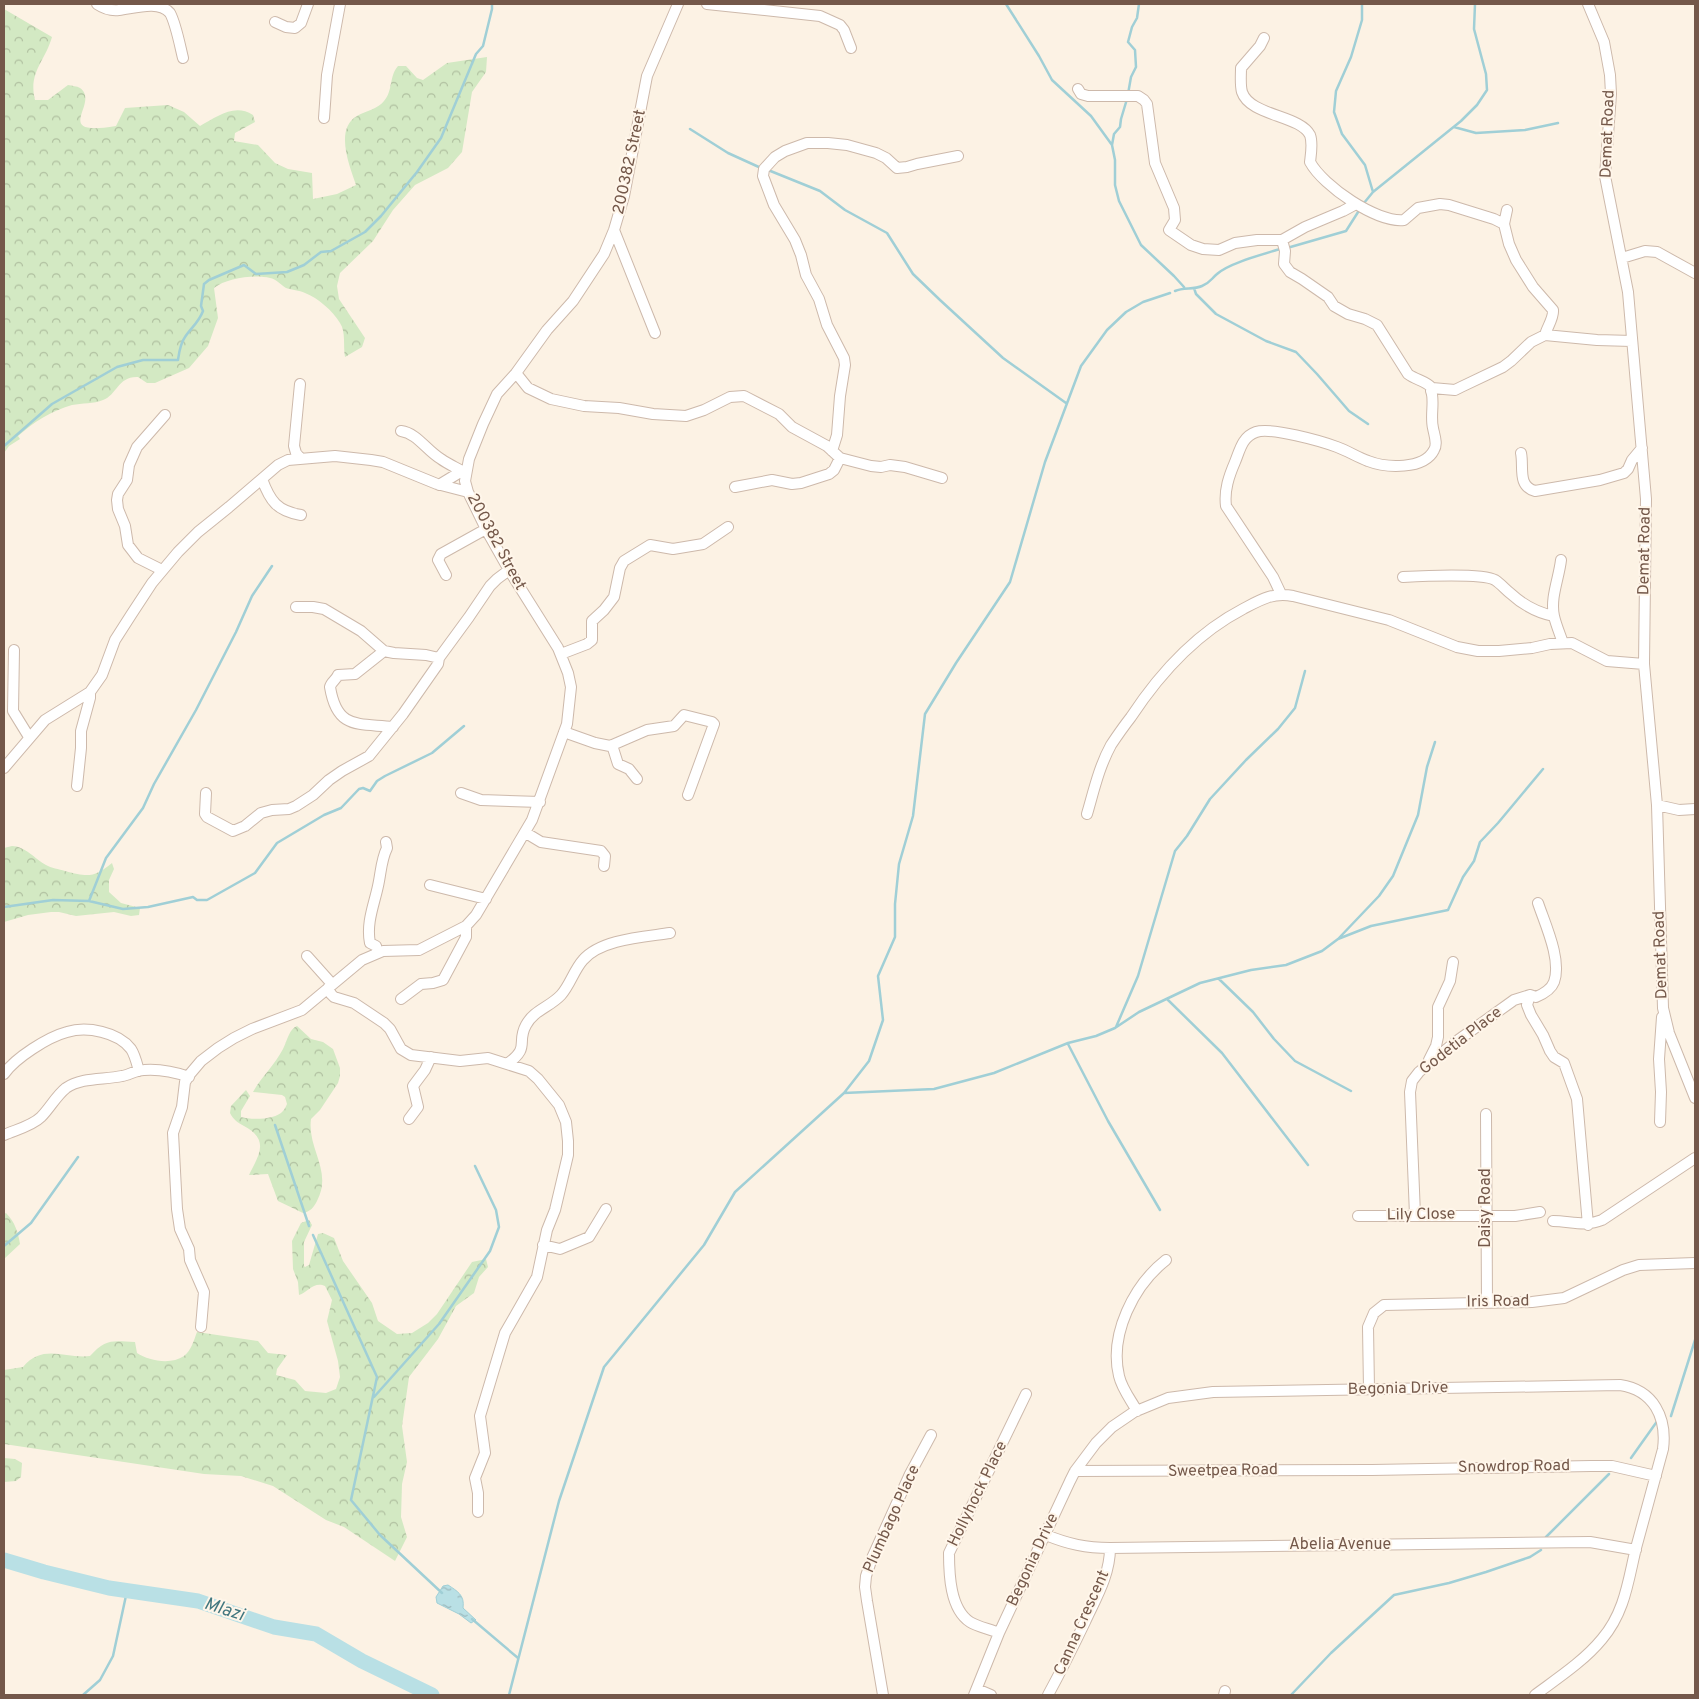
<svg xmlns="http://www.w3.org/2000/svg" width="1699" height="1699" font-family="Overpass,sans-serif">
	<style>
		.forest { fill: url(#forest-crowns) }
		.water { fill: url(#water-ripples); stroke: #a0cfd6 }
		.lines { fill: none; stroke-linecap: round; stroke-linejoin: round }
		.stream { stroke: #a0cfd6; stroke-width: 2.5 }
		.river { stroke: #b9e0e5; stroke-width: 15 }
		.minor-casing { stroke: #cdb9ab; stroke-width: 12 }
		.minor { stroke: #fff; stroke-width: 10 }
		.labels { text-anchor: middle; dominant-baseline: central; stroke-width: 4; stroke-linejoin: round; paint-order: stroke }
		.street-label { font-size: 16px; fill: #74584a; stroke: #fff6ea }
		.water-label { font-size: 18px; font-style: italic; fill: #42777f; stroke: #fff6ea }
	</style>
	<defs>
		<pattern id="forest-crowns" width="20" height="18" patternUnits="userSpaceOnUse" patternTransform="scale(1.25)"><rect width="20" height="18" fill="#d3e9c3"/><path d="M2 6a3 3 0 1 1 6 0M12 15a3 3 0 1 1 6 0" fill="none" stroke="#b0c0a0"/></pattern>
		<pattern id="water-ripples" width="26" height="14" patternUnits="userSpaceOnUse" patternTransform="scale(1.25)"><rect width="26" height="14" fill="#b9e0e5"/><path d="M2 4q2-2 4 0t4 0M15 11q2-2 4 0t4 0" fill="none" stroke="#9bb8bc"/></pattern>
	</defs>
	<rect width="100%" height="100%" fill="#fcf2e4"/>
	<path class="forest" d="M4 9 52 37C45 62 28 72 35 100H48L68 85C72 86 77 86 80 88 101 103 49 137 116 126L125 108 168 105 184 112 200 126C217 117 234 103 253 115L255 122 235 133 234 141 258 145 275 163 288 169 312 173 313 199 337 194 356 185C350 167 334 129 357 116 365 111 378 109 384 101 393 91 389 76 398 66H406L417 78 423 80 447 63 487 57 486 72 472 92 462 152 448 168 415 185 393 210 373 241 340 273 337 286 339 299 365 338 362 347 345 357C343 346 346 332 340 323 333 311 318 298 305 293 299 290 292 290 286 288 281 285 276 279 270 278 255 274 226 278 214 288L218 318 208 346 189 368 155 383H147L138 377C118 376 117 395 103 400 94 404 82 403 72 405 51 411 34 422 18 436L20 439 9 446 4 453Z
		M12 846C25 846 35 859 46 865 51 868 59 869 65 871 88 877 94 878 112 863L114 869 109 880V892L121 903 140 908 139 915 131 916 114 912 76 916 59 912H51L28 915 4 922V848Z
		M297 1026 311 1039 323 1042 333 1049 340 1068V1076L338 1083 320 1110 311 1119C307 1149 333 1171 317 1201 314 1207 310 1212 303 1213L278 1201 268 1174 249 1175C259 1155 270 1140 244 1126 238 1123 233 1119 230 1113L231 1106 246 1090 250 1096 241 1111V1117C251 1120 276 1120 283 1111 285 1109 286 1106 287 1104L285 1097 282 1095 253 1092C262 1076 274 1066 283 1049 287 1041 289 1029 297 1026Z
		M6 1213C15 1222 18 1232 20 1244L4 1259V1214Z
		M309 1220 312 1225 304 1242V1266L305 1267 309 1265 318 1234 323 1233 334 1238 343 1261 372 1303 378 1321 397 1334 412 1333 428 1323 437 1314 472 1262 486 1259 488 1267 479 1277 474 1293 456 1306 438 1339 409 1377 402 1426 407 1462 402 1484 401 1517 407 1537 395 1561 344 1527 326 1520 273 1486 241 1476 204 1474 4 1444V1370L23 1367C43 1343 65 1359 90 1356 106 1338 113 1341 135 1342L137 1353C149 1361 171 1365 184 1356 191 1351 194 1340 197 1332L258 1341 268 1353 287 1355 277 1369 276 1375 295 1380 305 1391 326 1393 336 1389 340 1377 338 1361 327 1321 332 1300 325 1286C314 1281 308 1292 299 1295L298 1282 293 1269 292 1241 301 1223Z
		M4 1458 15 1459 22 1463 21 1477 16 1481 4 1482Z"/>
	<path class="water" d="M448 1585C457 1591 465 1595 463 1608L476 1620 471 1623 459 1614 437 1603 436 1597 443 1586Z"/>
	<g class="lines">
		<path class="stream" d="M1006 4 1039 56 1052 80 1091 116 1112 145
			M1362 4V20L1351 57 1336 91 1334 112 1342 134 1365 165 1373 192 1364 203
			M1128 94 1131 77 1136 67 1135 50 1128 42 1132 27 1137 18 1139 4
			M1127 99 1121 119 1120 127 1114 134 1112 145 1115 160V185L1119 201 1141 245 1174 276 1184 287
			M1454 127 1476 133 1525 130 1558 123
			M690 129 728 153 761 168
			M768 170 820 191 845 210 887 233 913 274 940 300 1003 358 1066 403
			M1373 192 1461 121 1477 105 1487 90 1486 74 1474 29 1475 4
			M1287 248 1346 231 1360 209
			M1194 288 1196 294 1216 314 1266 341 1296 352 1317 374 1349 411 1368 424
			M1175 291C1184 287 1193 290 1202 286 1210 283 1211 279 1217 274 1229 263 1264 254 1280 249
			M4 446 52 404 117 367 143 360H178C179 353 180 344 185 337 191 328 199 322 203 311L201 306 204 284 209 280 244 265 256 274 287 272 304 265 321 252 331 251 365 232 381 216 417 172 441 138 476 54 483 46 492 9V4
			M89 901 106 858 143 808 154 784 196 710 236 632 252 596 272 566
			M4 907 53 900 89 901 123 909 148 907 193 897 197 900H207L255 873 277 843 324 815 341 808 359 789 363 788 370 791 377 781 385 776 432 753 464 726
			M1339 938 1379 896 1393 876 1418 815 1427 767 1435 742
			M1219 979 1253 1012 1274 1039 1295 1061 1351 1091
			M1167 999 1222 1053 1308 1165
			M1116 1027 1138 976 1175 851 1187 836 1210 799 1246 760 1278 729 1295 708 1305 671
			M1068 1044 1108 1121 1160 1210
			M844 1093 934 1089 994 1073 1068 1043 1096 1036 1115 1028 1139 1012 1200 983 1251 970 1286 965 1322 951 1338 939 1371 926 1448 910 1463 877 1474 861 1480 842 1498 823 1543 769
			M275 1125 309 1226
			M313 1235 377 1377 351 1500 380 1535 442 1593
			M4 1246 31 1223 78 1157
			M374 1397 439 1324 490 1251 499 1227 496 1210 475 1166
			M1671 1416 1695 1340
			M1631 1458 1658 1420
			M1546 1537 1609 1474
			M472 1619 518 1658
			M83 1695 100 1680 113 1656 127 1591
			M509 1695 559 1501 604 1367 704 1245 735 1192 844 1093 869 1061 883 1020 878 976 895 937V904L899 864 913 816 925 714 956 663 1010 582 1045 462 1081 366 1107 330 1126 312 1143 302 1170 293
			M1291 1695 1331 1653 1394 1595 1449 1583 1486 1572 1530 1557 1541 1550"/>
		<path class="river" d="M4 1560 44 1572 109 1588 198 1601 274 1627 316 1634 362 1661 432 1695"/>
		<defs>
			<path id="minor" d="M97 4C103 8 111 11 119 10 135 8 159 0 170 13 176 24 180 46 183 58
				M707 4 820 16 840 25 844 30 851 48
				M1588 4 1604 42 1610 75 1611 94 1605 176 1628 292 1646 499 1644 664 1657 805 1663 1008 1669 1033 1695 1098
				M275 22 286 27 295 28 301 23 308 4
				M1264 38 1260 46 1241 68C1241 76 1240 85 1242 92 1250 116 1300 115 1310 135 1313 143 1311 154 1310 162 1323 186 1377 223 1404 220L1418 208 1440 204 1449 205 1494 219 1504 224
				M1078 89 1081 94 1088 96H1138L1144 100 1147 104 1155 163 1174 208 1175 220 1169 230 1191 245 1203 249 1219 250 1235 243 1257 240H1282L1305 227 1343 211 1356 204
				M324 118 327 75 340 4
				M1507 210 1504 224 1509 244 1516 260 1533 287 1553 310C1554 318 1547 327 1545 335
				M614 230 655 333
				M1282 240 1285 251 1284 264 1290 272 1302 279 1328 297 1334 306 1348 314 1365 319 1377 325 1408 374C1416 380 1426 381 1432 388
				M1622 258 1645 251 1657 252 1695 273
				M516 373 528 388 551 399 584 406 619 408 653 414 686 416 704 410 730 397 744 396 779 414 792 427 827 446 840 458 871 466 881 467 890 465 905 467 942 478
				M300 384 294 446 296 453 301 459
				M401 431C417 433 427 451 441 459 448 464 455 467 462 471
				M832 451 837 435 840 396 845 365 844 358 827 325 819 299 806 275 801 255 795 240 774 205 763 176 764 169 775 157 785 151 807 143H828L847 145 876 153 886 158 897 168 907 167 917 164 958 156
				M1521 453C1524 467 1517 486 1535 491L1600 480 1624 473 1628 469 1632 460 1642 448
				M262 479C270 501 277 511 301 515
				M439 485 462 471 466 473
				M735 487 772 480 792 484 801 483 829 474 834 470 840 458
				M1561 560C1559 578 1550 598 1554 616 1556 625 1560 634 1563 643
				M162 570 138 558 128 545 125 526 118 509 117 500 118 494 127 480 129 465 137 447 165 415
				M446 575 438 560 441 554 486 529
				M1403 577C1421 576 1483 573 1495 580 1501 584 1505 589 1510 593 1522 604 1538 613 1554 616
				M1281 594 1273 577 1226 506C1224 490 1229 476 1235 462 1240 450 1242 437 1256 432 1271 427 1321 441 1337 447 1348 451 1357 457 1368 461 1386 468 1424 470 1434 450 1438 444 1434 434 1433 428 1430 416 1435 400 1431 391L1432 388 1455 390 1461 387 1503 367 1511 361 1531 342 1545 335 1597 340 1632 341
				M296 607H313L324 609 361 631 384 651 394 653 426 655 439 658
				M14 650 13 711 29 737
				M384 651 355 674 338 675C336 680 331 682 330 687 337 730 358 723 393 727
				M561 654 587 644 592 640V621L604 610 614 597 620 568 624 561 650 545 673 549 703 544 728 527
				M564 732 595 743 610 746 647 730 674 726 684 715 712 722 714 724 688 795
				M612 745 618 764 629 769 637 779
				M4 768 45 720 90 692 102 675 115 640 131 615 152 583 178 552 198 532 229 507 278 465 288 460 335 456 371 460 383 462 437 484 468 492
				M77 786 81 748V731L90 698V692
				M206 793 205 814 207 817 233 831 245 826 261 813 272 810 289 809 296 806 313 795 329 780 342 771 369 756 403 714 438 664 439 658 469 617 490 586 497 579 509 570
				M461 793 481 800 540 802
				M1657 805 1679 810 1695 809
				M1087 814C1094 790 1099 767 1111 745 1117 736 1124 726 1131 717 1160 673 1195 634 1243 609 1260 600 1273 592 1293 596L1389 620 1457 647 1478 651H1499L1532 648 1550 644 1572 643 1607 661 1644 664
				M526 833 541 842 601 851 605 856 604 866
				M430 885 486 899
				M378 953 376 946 370 943C366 923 374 905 378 886 381 873 381 860 387 848L386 842
				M307 956 332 984
				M328 988 331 994 334 997 354 1003 384 1023 390 1029 401 1049 411 1055 460 1061 488 1058 529 1071 538 1079 559 1105 566 1122 568 1141V1155L555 1210 547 1230 537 1277 505 1333 480 1416 485 1453 475 1478 478 1493V1512
				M1530 995 1527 1005 1531 1015 1543 1035 1550 1051 1554 1057 1564 1063 1577 1099 1588 1225
				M401 999 421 984 433 983 443 980 466 937V926
				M1429 1060 1436 1046 1438 1037V1007L1450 981 1453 962
				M507 1064C531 1047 516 1043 526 1025 534 1010 550 1007 561 995 570 985 574 970 583 960 601 939 644 937 670 933
				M4 1074C15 1058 48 1037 67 1032 87 1026 118 1032 131 1049 135 1055 137 1064 139 1071
				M1486 1114 1487 1302
				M409 1119 418 1107 413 1086 425 1070 431 1057
				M1660 1122 1661 1092 1659 1059 1662 1017
				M4 1135C15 1130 32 1126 41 1117 50 1108 56 1096 66 1088 82 1077 104 1080 122 1076 129 1075 136 1070 144 1070 158 1069 175 1072 189 1077
				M1415 1215 1410 1092 1412 1081 1419 1072 1454 1043 1514 1000 1530 995 1536 997C1543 994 1551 990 1554 982 1562 960 1545 924 1538 903
				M1358 1216H1515L1540 1212
				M1553 1221C1570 1221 1585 1227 1602 1220L1695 1158
				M543 1245 560 1249 589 1237 606 1209
				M201 1327 204 1292 190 1260 189 1249 180 1229 177 1209 173 1133 182 1107 185 1082 190 1074 201 1061 218 1048 234 1038 252 1029 302 1010 362 960 383 951 419 950 466 926 476 915 532 820 567 724 571 687 568 673 558 648 509 570 487 531 468 492 465 481 469 459 483 424 497 394 516 373 547 330 573 301 604 254 614 230 624 196 647 76 678 4
				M1369 1389 1368 1327 1374 1313 1384 1305 1532 1302 1564 1298 1623 1270 1639 1265 1695 1263
				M1137 1411C1131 1400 1122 1389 1119 1376 1109 1334 1134 1285 1166 1260
				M1075 1471 1372 1470 1591 1466H1612L1656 1476
				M1046 1535C1068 1544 1086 1548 1110 1548L1590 1542 1636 1550
				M999 1633C990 1629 978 1627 970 1622 950 1609 949 1574 949 1553L1026 1394
				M977 1689 991 1695
				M883 1695 867 1601 865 1587 866 1576 872 1558 910 1474 931 1435
				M974 1695 999 1633 1070 1481 1075 1471 1096 1443 1112 1427 1134 1412 1168 1398 1213 1392 1620 1385C1654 1390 1667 1418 1663 1449 1654 1482 1645 1515 1636 1548 1628 1581 1625 1612 1602 1639 1584 1661 1558 1678 1535 1695
				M1048 1695C1061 1671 1073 1647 1085 1622 1096 1598 1110 1575 1110 1548
				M1224 1695 1225 1691"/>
		</defs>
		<use href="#minor" class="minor-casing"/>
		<use href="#minor" class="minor"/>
	</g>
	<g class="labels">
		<g class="street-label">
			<text transform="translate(1608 134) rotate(-88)">Demat Road</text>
			<text transform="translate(630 162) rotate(-78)">200382 Street</text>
			<text transform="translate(496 542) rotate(62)">200382 Street</text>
			<text transform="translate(1645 551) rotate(-89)">Demat Road</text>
			<text transform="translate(1661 955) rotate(-92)">Demat Road</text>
			<text transform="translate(1461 1041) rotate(-38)">Godetia Place</text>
			<text transform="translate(1486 1208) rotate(-90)">Daisy Road</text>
			<text transform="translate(1421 1215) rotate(-1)">Lily Close</text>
			<text transform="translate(1498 1302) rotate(-1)">Iris Road</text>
			<text transform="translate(1398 1389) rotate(-1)">Begonia Drive</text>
			<text transform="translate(1514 1467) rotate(-1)">Snowdrop Road</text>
			<text transform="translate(1223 1471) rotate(-1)">Sweetpea Road</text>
			<text transform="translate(978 1494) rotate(-64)">Hollyhock Place</text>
			<text transform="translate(892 1519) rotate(-66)">Plumbago Place</text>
			<text x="1340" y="1545">Abelia Avenue</text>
			<text transform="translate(1033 1560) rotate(-65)">Begonia Drive</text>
			<text transform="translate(1082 1623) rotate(-66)">Canna Crescent</text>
		</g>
		<g class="water-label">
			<text transform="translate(224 1610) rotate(18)">Mlazi</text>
		</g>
	</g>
	<rect width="1699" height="1699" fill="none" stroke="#74584a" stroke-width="10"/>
</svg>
